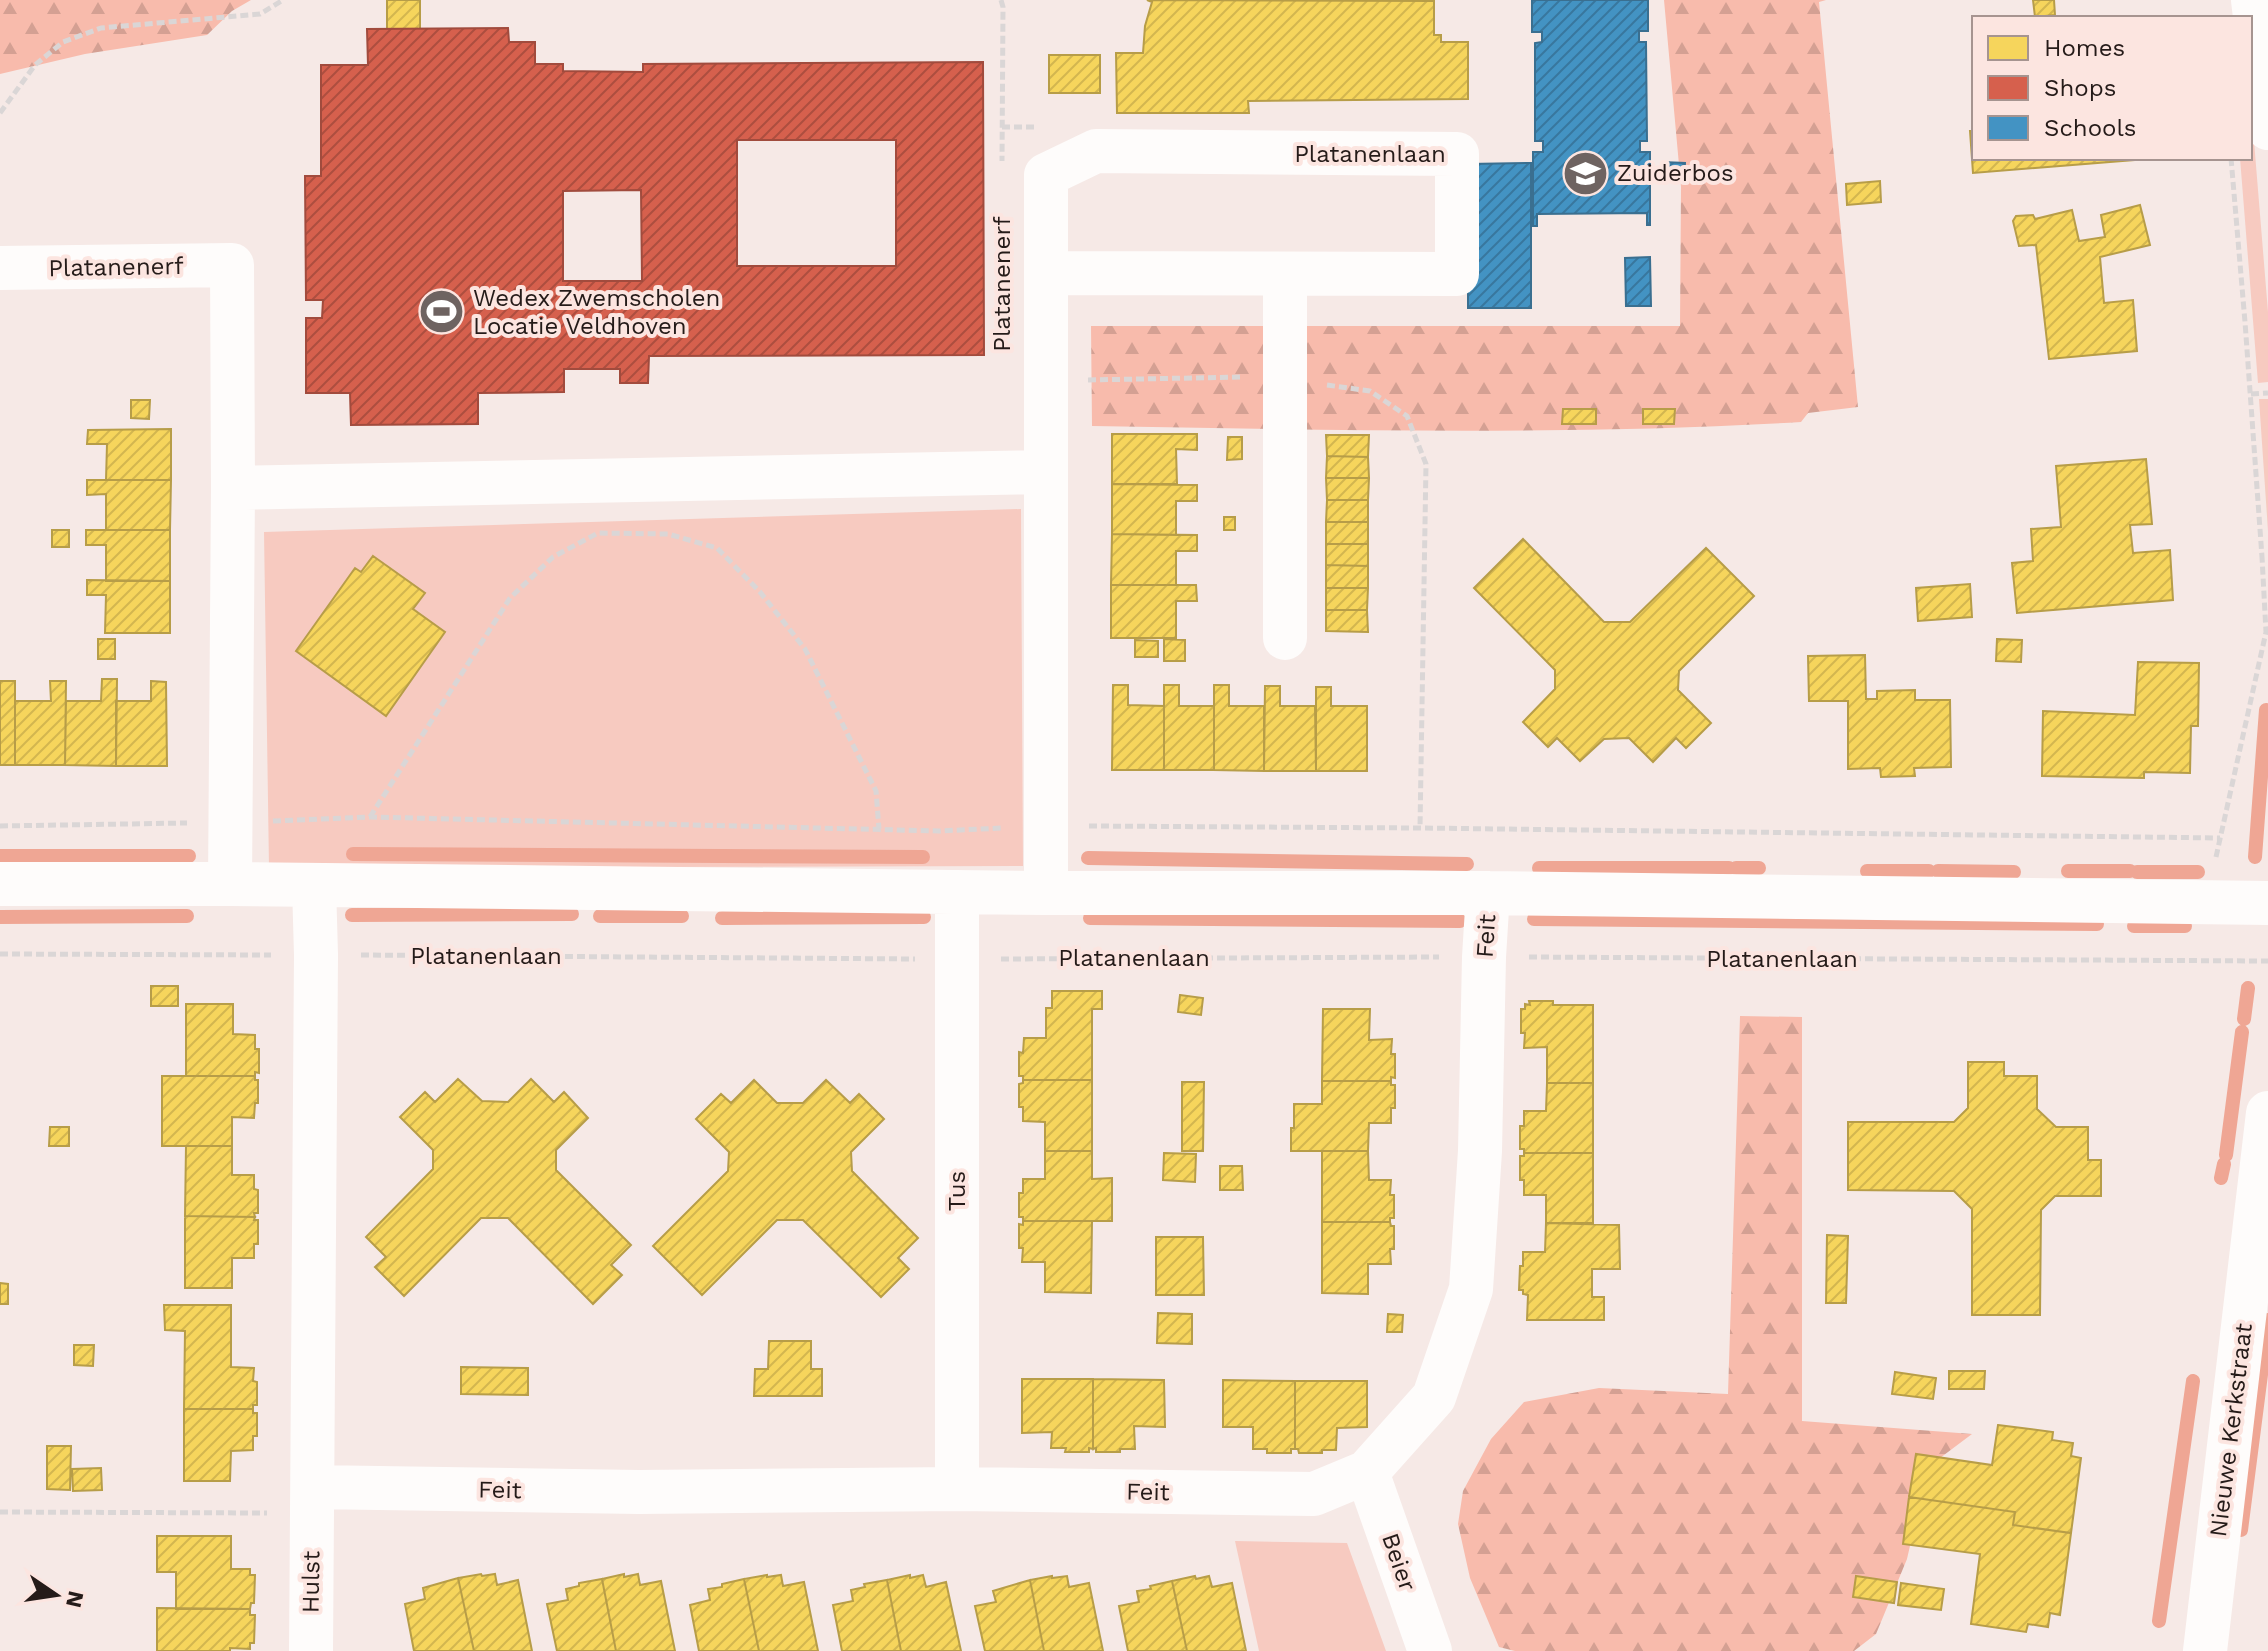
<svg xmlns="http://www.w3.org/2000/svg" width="2268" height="1651" font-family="'Work Sans',sans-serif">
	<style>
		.green { fill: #f7cac0 }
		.forest { fill: url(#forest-firs) }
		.homes { fill: url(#homes-hatch); stroke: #b79d48; stroke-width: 2 }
		.shops { fill: url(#shops-hatch); stroke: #a14b3d; stroke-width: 2; fill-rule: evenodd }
		.schools { fill: url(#schools-hatch); stroke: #3a6f90; stroke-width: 2 }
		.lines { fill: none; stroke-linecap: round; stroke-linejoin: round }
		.stream { stroke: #efa694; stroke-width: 14 }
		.path { stroke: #dad6d6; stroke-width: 5; stroke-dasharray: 8 4; stroke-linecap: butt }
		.minor { stroke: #fefcfb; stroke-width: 44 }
		.labels { text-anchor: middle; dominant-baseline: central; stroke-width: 8; stroke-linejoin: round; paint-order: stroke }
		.street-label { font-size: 24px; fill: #251b19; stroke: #fce5e0 }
		.poi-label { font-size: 24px; fill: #251b19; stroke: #fce5e0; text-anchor: start }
	</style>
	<defs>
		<pattern id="forest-firs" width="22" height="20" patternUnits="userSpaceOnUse" patternTransform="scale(2)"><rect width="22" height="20" fill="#f8bbac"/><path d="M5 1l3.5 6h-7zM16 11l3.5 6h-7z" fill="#d4a093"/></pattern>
		<pattern id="homes-hatch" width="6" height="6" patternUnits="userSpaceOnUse" patternTransform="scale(2)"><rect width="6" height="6" fill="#f6d55c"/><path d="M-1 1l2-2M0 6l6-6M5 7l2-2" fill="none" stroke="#d3b64f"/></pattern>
		<pattern id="shops-hatch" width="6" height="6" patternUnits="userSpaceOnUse" patternTransform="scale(2)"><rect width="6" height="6" fill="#d6604d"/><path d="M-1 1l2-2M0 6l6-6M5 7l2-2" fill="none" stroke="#ad4e3f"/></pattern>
		<pattern id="schools-hatch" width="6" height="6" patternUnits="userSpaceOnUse" patternTransform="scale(2)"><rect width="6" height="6" fill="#4393c3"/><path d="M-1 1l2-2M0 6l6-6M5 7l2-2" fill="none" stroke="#38779e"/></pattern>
	</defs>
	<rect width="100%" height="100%" fill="#f6e9e6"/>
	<path class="green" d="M2250 141H2254L2268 312V382L2258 383 2240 158H2250Z
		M2259 399H2268V531Z
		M1021 509 1023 866 269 868 264 532Z
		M1235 1541 1347 1543 1386 1651H1259Z"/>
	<path class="forest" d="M0 0H251L232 11 207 35 85 54 0 74Z
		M1664 0H1826L1819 2 1858 407 1808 413 1801 422C1565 436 1329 430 1092 426L1091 326H1680L1681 187Z
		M1740 1016 1802 1017V1421L1972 1434 1928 1467 1907 1559 1876 1634 1854 1651H1515L1499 1647 1470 1578 1458 1524 1463 1491 1491 1439 1524 1402 1599 1388 1728 1394Z"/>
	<path class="homes" d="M387 0H420V29H387Z
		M1147 0 1434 1V35H1441V42H1468V99L1248 101 1249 113H1117L1116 53H1143L1145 26 1152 2Z
		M2033 0H2054L2055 15 2035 17Z
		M1049 55H1100V93H1049Z
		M1970 131H1974V158L2135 160 1973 173Z
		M1880 181 1881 202 1847 205 1846 184Z
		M2140 205 2150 245 2100 257 2104 303 2133 300 2137 351 2049 359 2036 245 2019 246 2013 221 2016 216 2033 215 2035 219 2072 210 2079 241 2105 237 2101 215Z
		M131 400H150L149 419 131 418Z
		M1563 409H1596V424H1562Z
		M1643 409H1675L1674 424H1643Z
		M171 429V480H106L107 444H87L88 430Z
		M1112 434H1197V450L1176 449 1177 484H1112Z
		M1326 435H1369L1368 457 1327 456Z
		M1228 437H1242V459L1227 460Z
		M1327 456 1368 457 1369 478H1326Z
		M2146 459 2152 524 2130 525 2133 553 2170 550 2173 600 2017 613 2012 563 2033 561 2031 529 2061 527 2056 466Z
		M1326 478H1369L1368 500H1327Z
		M87 480H171L170 530H106V494L87 495Z
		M1112 484 1197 485V501H1176V535L1112 534Z
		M1327 500H1368V522H1326Z
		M1224 517H1235V530H1224Z
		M1326 522H1368V544H1326Z
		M52 530H69V547H52Z
		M86 530H170V581H106V545H86Z
		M1112 534 1197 535V551H1176V585H1111Z
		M1523 539 1604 622H1630L1706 548 1754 596 1679 671 1678 690 1711 723 1686 748 1676 738 1653 762 1629 738 1604 739 1580 761 1557 738 1548 747 1523 722 1555 689V670L1474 588Z
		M1326 544H1368V566L1326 565Z
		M373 556 425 593 413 609 445 632 386 716 296 651 355 568 361 572Z
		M1326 565 1368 566V588H1326Z
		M87 580 170 581V633H105L106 595H87Z
		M1970 584 1972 617 1918 621 1916 588Z
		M1111 585H1196L1197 601H1176V638H1111Z
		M1326 588H1368L1367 610H1326Z
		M1326 610H1367L1368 632 1326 631Z
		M98 639H115V659H98Z
		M1164 639 1185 640V661H1164Z
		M1997 639 2022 640 2021 662 1996 661Z
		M1135 640 1158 641V657H1135Z
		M1865 655 1866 699H1877V691L1915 690V700H1950L1951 767 1914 768 1915 776 1881 777 1880 768 1848 769V701H1809L1808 656Z
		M2138 662 2199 663 2198 726H2191L2190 773 2144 772V778L2042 776 2043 711 2135 715Z
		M102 679H117L116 766 65 765 66 701H101Z
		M0 681H15V765H0Z
		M50 681H66L65 765H15V701H51Z
		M151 681 166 682 167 766H116V701H151Z
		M1113 685H1128V705L1164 706V770H1112Z
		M1164 685H1179V706H1214V770H1164Z
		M1214 685H1229V706H1264V771L1214 770Z
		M1265 686H1280V706H1315L1316 771H1264Z
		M1316 687H1331V706H1367V771H1316Z
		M151 986H178V1006H151Z
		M1052 991H1102V1009H1092V1080H1023V1076H1019V1052L1023 1053 1024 1038H1046V1008H1052Z
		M1180 995 1203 998 1201 1015 1178 1012Z
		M1529 1001H1553V1005H1593V1083H1547V1047L1524 1048 1525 1033H1521V1009H1525V1004L1530 1005Z
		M186 1004H233V1034L255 1035V1049H259V1073L255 1072V1076H186Z
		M1323 1009H1370L1369 1040 1392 1039 1391 1054H1395V1078L1391 1077V1081H1322Z
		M1968 1062H2004V1076H2037V1109L2056 1127H2088V1160H2101V1196H2055L2041 1210 2040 1315H1972V1209L1954 1191 1848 1190V1122H1954L1968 1108Z
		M162 1076H255V1080H258V1103H255L254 1118 232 1117V1146H162Z
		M458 1079 482 1101 508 1102 531 1079 554 1102 564 1092 588 1118 556 1150V1170L631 1245 611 1265 622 1275 593 1304 508 1218H481L404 1296 375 1267 386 1257 366 1237 433 1169V1150L400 1117 425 1092 435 1102Z
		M754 1080 777 1103H803L826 1080 850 1103 859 1094 884 1119 851 1152 852 1171 918 1238 898 1258 909 1269 881 1297 803 1220H777L702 1295 653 1246 728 1171 729 1152 696 1119 721 1094 731 1103Z
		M1023 1080H1092V1151H1045V1122L1023 1121V1107H1019V1084L1023 1083Z
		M1322 1081H1391V1085H1395V1108H1391V1123H1369L1368 1151H1291V1128H1294V1104H1322Z
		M1182 1082H1204L1203 1151H1182Z
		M1547 1083H1593V1153H1524V1149H1520V1126H1524V1111H1546Z
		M50 1127H69V1146H49Z
		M186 1146H232V1175H254V1189L258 1190V1213H254L255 1217 185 1216Z
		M1045 1151H1092V1179L1112 1178V1221H1023V1217H1019V1193H1023V1179H1045Z
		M1322 1151H1368L1369 1180H1391L1390 1195H1394V1218H1390V1222H1322Z
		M1164 1153 1196 1154 1195 1182 1163 1180Z
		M1524 1153H1593V1223H1546V1195H1524V1180H1520V1156H1524Z
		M1220 1166H1242L1243 1190H1220Z
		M185 1216 255 1217 254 1220H258V1244H254V1258H232V1288H185Z
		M1023 1221H1092L1091 1293 1045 1292V1262H1022L1023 1248H1019V1224L1023 1225Z
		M1322 1222H1390L1391 1226H1394V1249H1390L1391 1264H1368V1294L1322 1293Z
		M1546 1223 1619 1225 1620 1269H1592V1297H1604V1320H1527L1528 1295 1523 1294V1290H1519L1520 1266H1523V1252H1545Z
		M1827 1235 1848 1236 1846 1303H1826Z
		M1156 1237H1203L1204 1295H1156Z
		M0 1283 8 1284V1304H0Z
		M164 1305H231V1367L254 1368 253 1381 257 1382V1405H253V1409H184L185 1331 165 1330Z
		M1158 1313 1192 1314V1344L1157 1343Z
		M1388 1314 1403 1315 1402 1332H1387Z
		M769 1341H811V1369H822V1396H754L755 1369H768Z
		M74 1345H94L93 1366 74 1365Z
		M461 1367 528 1368V1395L461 1394Z
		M1949 1371H1985L1984 1389H1949Z
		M1895 1372 1936 1378 1933 1399 1892 1394Z
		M1022 1379H1093V1449L1089 1448V1452H1065L1066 1448H1051L1052 1432 1022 1433Z
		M1093 1379 1164 1380 1165 1427 1134 1426 1135 1449H1120V1452H1096V1448L1093 1449Z
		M1223 1380 1295 1381V1449H1291V1453H1267V1449H1253V1427H1223Z
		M1295 1381H1367V1427L1337 1428 1336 1450H1322V1453H1299L1298 1449H1295Z
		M184 1409H253V1413H257V1436H253V1450L231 1451 230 1481H184Z
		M1998 1425 2053 1432 2052 1440 2073 1443 2071 1456 2081 1458 2071 1533 2013 1525 2015 1512 1909 1497 1916 1454 1992 1465Z
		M47 1446H71L70 1490 47 1489Z
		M101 1468 102 1490 73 1491 72 1469Z
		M1909 1497 2015 1512 2013 1525 2071 1533 2060 1615 2050 1613 2048 1627 2028 1624 2026 1632 1971 1624 1980 1554 1903 1544Z
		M157 1536H231V1569H250V1575H255L254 1603H251L250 1609H176V1572H157Z
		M481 1574 482 1576 495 1574 497 1585 518 1580 532 1651H474L458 1578Z
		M624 1574V1577L638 1574 640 1585 661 1581 675 1651H616L602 1579Z
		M767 1575V1577L781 1575 783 1586 804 1582 818 1651H759L744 1579Z
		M910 1575V1578L923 1575 926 1587 946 1582 961 1651H901L887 1580Z
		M1052 1576V1578L1067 1576 1069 1587 1089 1583 1103 1651H1044L1030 1580Z
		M1195 1576 1196 1579 1209 1576 1212 1587 1232 1583 1246 1651H1187L1172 1581Z
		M1856 1576 1897 1582 1894 1603 1853 1597Z
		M458 1578 474 1651H414L405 1604 425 1599 423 1588Z
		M602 1579 616 1651H557L547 1604 568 1600 566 1589 579 1586V1583Z
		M744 1579 759 1651H699L690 1605 710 1600 708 1589 722 1587V1584Z
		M887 1580 901 1651H842L833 1605 853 1601 851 1590 865 1587 864 1584Z
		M1030 1580 1044 1651H985L975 1606 996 1602 993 1591Z
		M1172 1581 1187 1651H1128L1119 1606 1139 1602 1137 1591 1151 1589 1150 1586Z
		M1901 1583 1944 1589 1941 1610 1898 1605Z
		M157 1608 250 1609V1615H255L254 1643H250V1649L230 1648V1651H157Z"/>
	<path class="shops" d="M508 28 509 42H535V64H563V71L643 72V64L983 62 984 355 649 356 648 383H620V369H564V392L478 393V424L351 425 350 393H306V318H322L323 300H306L305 176H321V65H368L367 29ZM737 140H896V266H737ZM641 190 642 281H563V191Z"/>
	<path class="schools" d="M1532 0H1648V31H1639V42H1646L1647 141H1640V152H1650V225H1647V213L1537 214V226H1533V152H1543V141H1535V43L1542 42V32H1532Z
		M1662 162 1685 163 1684 181H1662Z
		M1531 163V308H1468V164Z
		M1650 257 1651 306H1626L1625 258Z"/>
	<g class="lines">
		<path class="stream" d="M353 854 923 857
			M0 856H189
			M2255 857 2266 710
			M1088 858 1467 864
			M1539 868H1729
			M1736 868H1759
			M1867 871H1929
			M1938 871 2014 872
			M2068 871H2130
			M2137 872H2198
			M352 915 572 914
			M600 916H682
			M0 917 187 916
			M722 918 924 917
			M1090 918 1460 921
			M1534 919 2097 924
			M2134 926H2185
			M2244 1019 2248 988
			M2226 1155 2242 1032
			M2221 1178 2224 1164
			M2241 1530 2268 1320
			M2159 1621 2193 1381"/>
		<path class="path" d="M1001 0 1003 7 1002 161
			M0 113 35 65 63 42 101 28 260 14 283 0
			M1002 127H1037
			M2231 158 2245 322 2262 557
			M1088 380 1242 377
			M1327 385 1370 391 1407 416 1426 464 1420 828
			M2251 394 2268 393
			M370 817 510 598 553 557 598 533 668 534 717 548 760 592 805 649 876 791 879 829
			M273 821 370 817 939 831 1003 828
			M0 826 187 823
			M1089 826 1420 828 2220 838
			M2216 857 2266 632 2262 557H2268
			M0 954 271 955
			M361 955 915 959
			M1529 957 2268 961
			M1001 959 1439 957
			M0 1512 267 1513"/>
		<path class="minor" d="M2253 0 2268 128
			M0 268 232 265 233 488 230 884
			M233 488 1045 472
			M1285 638V274
			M0 884H230L1046 893H1488L2268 903
			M957 892V1489
			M1046 893V175L1096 151 1457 154V274L1046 273
			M1367 1472 1430 1651
			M313 1487 639 1492 957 1489 1314 1494 1367 1472 1434 1397 1471 1289 1480 1151 1484 957 1488 893
			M311 1651 316 955 314 885
			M2205 1651 2268 1113"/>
	</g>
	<defs>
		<symbol id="school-disc" viewBox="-11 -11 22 22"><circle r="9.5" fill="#6e6361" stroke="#fce5e0"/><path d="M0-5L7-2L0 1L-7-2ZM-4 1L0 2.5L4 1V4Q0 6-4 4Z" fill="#fff"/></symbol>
		<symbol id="stadium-disc" viewBox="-11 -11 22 22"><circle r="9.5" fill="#6e6361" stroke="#fce5e0"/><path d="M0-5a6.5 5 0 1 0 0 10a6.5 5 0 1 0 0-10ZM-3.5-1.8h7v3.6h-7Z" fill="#fff"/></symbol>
	</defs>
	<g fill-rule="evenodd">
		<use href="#school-disc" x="1560" y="148" width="51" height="51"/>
		<use href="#stadium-disc" x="416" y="286" width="51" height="51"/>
	</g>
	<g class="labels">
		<g class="street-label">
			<text x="1370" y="154">Platanenlaan</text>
			<text transform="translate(116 267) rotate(-1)">Platanenerf</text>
			<text transform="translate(1002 284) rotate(-90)">Platanenerf</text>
			<text transform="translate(1486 936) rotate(-86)">Feit</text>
			<text x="486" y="956">Platanenlaan</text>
			<text x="1134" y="958">Platanenlaan</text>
			<text x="1782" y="959">Platanenlaan</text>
			<text transform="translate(957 1191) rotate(-90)">Tus</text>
			<text transform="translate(2231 1430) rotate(-83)">Nieuwe Kerkstraat</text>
			<text transform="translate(500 1490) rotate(1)">Feit</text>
			<text transform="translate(1148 1492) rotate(1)">Feit</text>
			<text transform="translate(1399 1562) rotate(71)">Beier</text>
			<text transform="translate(311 1582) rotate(-89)">Hulst</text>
		</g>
		<g class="poi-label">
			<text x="1617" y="173">Zuiderbos</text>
			<text x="473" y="298">Wedex Zwemscholen<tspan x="473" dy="28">Locatie Veldhoven</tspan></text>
		</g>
	</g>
	<rect x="1972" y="16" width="280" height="144" fill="#fce5e0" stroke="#a69490" stroke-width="2"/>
	<rect x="1988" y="36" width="40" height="24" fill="#f6d55c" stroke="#a69490" stroke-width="2"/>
	<text x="2044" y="56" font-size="24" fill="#251b19">Homes</text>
	<rect x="1988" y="76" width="40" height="24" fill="#d6604d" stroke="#a69490" stroke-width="2"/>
	<text x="2044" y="96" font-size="24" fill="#251b19">Shops</text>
	<rect x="1988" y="116" width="40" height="24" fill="#4393c3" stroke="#a69490" stroke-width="2"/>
	<text x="2044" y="136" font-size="24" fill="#251b19">Schools</text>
	<g transform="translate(56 1595) rotate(103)" stroke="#fce5e0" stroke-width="6" paint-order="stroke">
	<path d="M0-6L14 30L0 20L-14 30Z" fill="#251b19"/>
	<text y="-12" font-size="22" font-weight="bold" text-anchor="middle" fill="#251b19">N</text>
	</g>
</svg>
